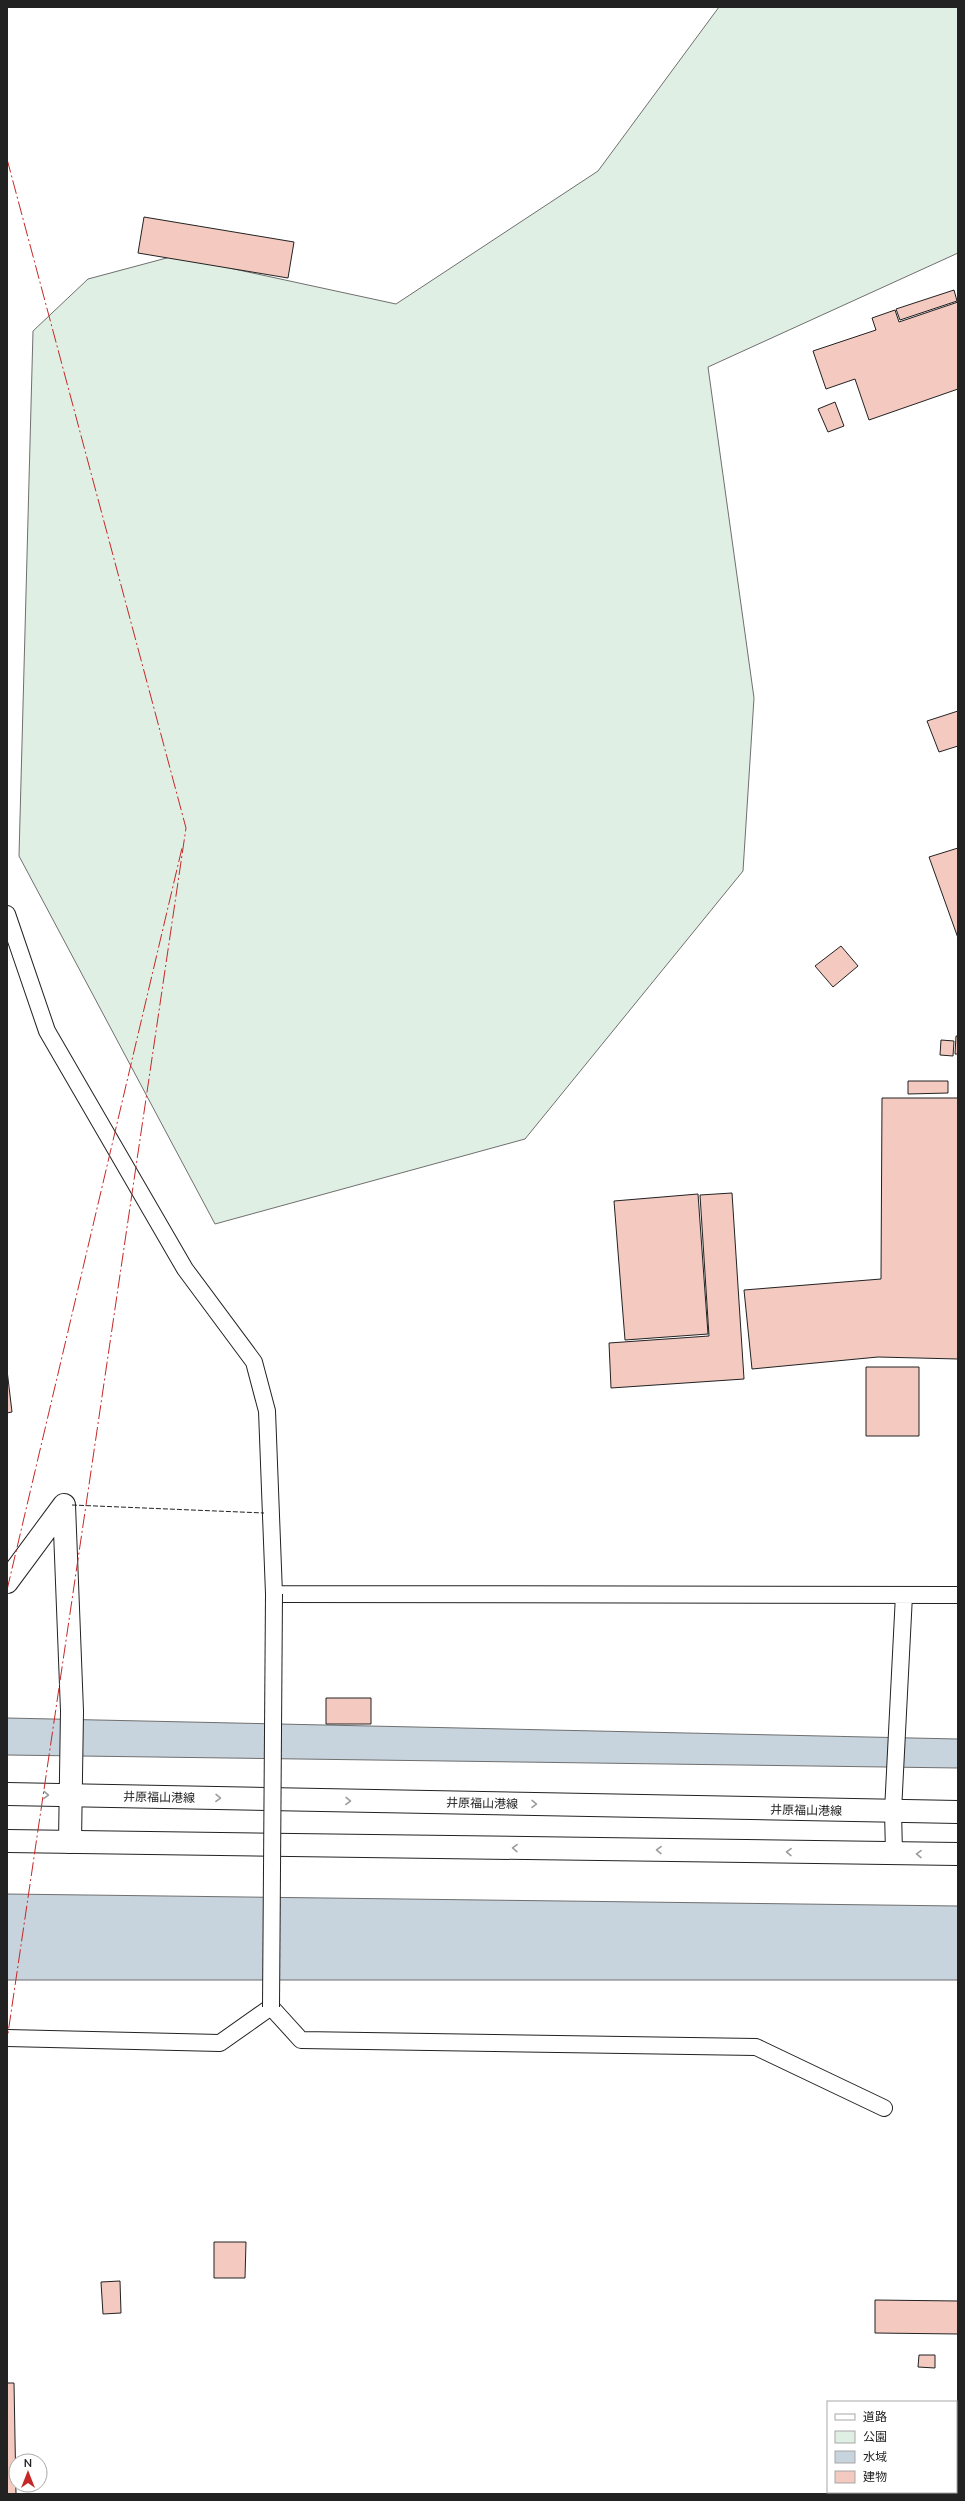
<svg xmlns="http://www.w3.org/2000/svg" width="965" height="2501" font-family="Mulish,'Noto Sans JP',sans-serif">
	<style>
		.green { fill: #e0efe3; stroke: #6f6f6f }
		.water { fill: #c7d3dd; stroke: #6f6f6f }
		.building { fill: #f3c9c0; stroke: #222 }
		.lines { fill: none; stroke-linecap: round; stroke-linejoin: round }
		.service-casing { stroke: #222; stroke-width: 18 }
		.minor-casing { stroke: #222; stroke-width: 24 }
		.primary-casing { stroke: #222; stroke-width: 24 }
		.service { stroke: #fff; stroke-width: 16 }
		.minor { stroke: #fff; stroke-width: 22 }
		.primary { stroke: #fff; stroke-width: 22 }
		.service-bridge-casing { stroke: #222; stroke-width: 18; stroke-linecap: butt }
		.service-bridge { stroke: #fff; stroke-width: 16 }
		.fence { stroke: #222; stroke-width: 1; stroke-dasharray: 5 2; stroke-linecap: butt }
		.power { stroke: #c62828; stroke-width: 1; stroke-dasharray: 14 3 2 3; stroke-linecap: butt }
		.oneway { stroke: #9c9c9c }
		.labels { text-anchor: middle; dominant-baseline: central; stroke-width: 3; stroke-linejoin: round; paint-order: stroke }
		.street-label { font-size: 12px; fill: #222; stroke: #fff }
	</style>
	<rect width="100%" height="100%" fill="#fff"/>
	<path class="green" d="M719 7H958V253L708 367 754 698 743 871 525 1139 215 1224 19 856 33 331 88 279 174 256 396 304 598 171Z"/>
	<path class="water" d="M7 1718 958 1739V1768L7 1755Z
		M7 1894 958 1906V1980H7Z"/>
	<path class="building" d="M144 217 294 242 288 278 138 253Z
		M954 290 957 301 900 320 896 309Z
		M958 302V389L869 420 855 379 826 389 813 351 876 330 872 318 895 310 899 322Z
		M835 402 844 426 828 432 818 409Z
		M958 711V746L939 752 927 721Z
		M958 848V938L929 857Z
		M841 946 858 966 833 987 815 966Z
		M956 1036H958V1054H955Z
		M941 1040 954 1041 953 1056 940 1055Z
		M908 1081H948V1093L908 1094Z
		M882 1098H958V1359L878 1357 752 1369 744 1290 881 1279Z
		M732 1193 744 1379 611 1388 609 1343 709 1336 700 1195Z
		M698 1194 708 1334 625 1340 614 1201Z
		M866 1367H919V1436H866Z
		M7 1370 12 1412 7 1413Z
		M326 1698H371V1724H326Z
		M214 2242H246L245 2278H214Z
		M120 2281 121 2313 103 2314 101 2282Z
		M875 2300 958 2301V2334L875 2333Z
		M919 2355H935V2368L918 2367Z
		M7 2383H14L16 2494H7Z
		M839 2492H925V2494H839Z"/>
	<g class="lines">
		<defs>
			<path id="service" d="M7 914 47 1031 185 1269 254 1362 267 1411 274 1594 958 1595
				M894 1853 893 1811 904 1595
				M7 2038 220 2043 271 2007 301 2040 756 2047 884 2108"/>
			<path id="minor" d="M7 1582 64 1505 72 1711 70 1842"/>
			<path id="primary" d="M7 1794 958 1812
				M7 1841 958 1854"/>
		</defs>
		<use href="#service" class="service-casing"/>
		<use href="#minor" class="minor-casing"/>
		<use href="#primary" class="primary-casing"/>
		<use href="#service" class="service"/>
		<use href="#minor" class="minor"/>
		<use href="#primary" class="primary"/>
		<defs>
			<path id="service-bridge" d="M271 2007 274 1594"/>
		</defs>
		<use href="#service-bridge" class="service-bridge-casing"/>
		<use href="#service-bridge" class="service-bridge"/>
		<path class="fence" d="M72 1505 264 1513"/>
		<path class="power" d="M7 159 186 828 7 2040
			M7 1590 182 848"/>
	</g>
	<defs><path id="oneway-chevron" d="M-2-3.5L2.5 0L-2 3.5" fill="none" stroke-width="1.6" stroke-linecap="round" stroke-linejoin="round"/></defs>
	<g class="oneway">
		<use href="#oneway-chevron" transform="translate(46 1795) rotate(1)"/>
		<use href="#oneway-chevron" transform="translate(218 1798) rotate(1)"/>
		<use href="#oneway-chevron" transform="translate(348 1801) rotate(1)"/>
		<use href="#oneway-chevron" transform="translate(534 1804) rotate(1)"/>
		<use href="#oneway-chevron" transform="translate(515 1848) rotate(-179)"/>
		<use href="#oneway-chevron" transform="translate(659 1850) rotate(-179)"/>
		<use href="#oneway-chevron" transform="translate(789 1852) rotate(-179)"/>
		<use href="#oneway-chevron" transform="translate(919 1854) rotate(-179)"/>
	</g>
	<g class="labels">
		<g class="street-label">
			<text transform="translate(159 1797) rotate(1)">井原福山港線</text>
			<text transform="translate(482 1803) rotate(1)">井原福山港線</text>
			<text transform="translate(806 1810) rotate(1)">井原福山港線</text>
		</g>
	</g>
	<rect width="965" height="2501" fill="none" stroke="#222222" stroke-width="16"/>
	<rect x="827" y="2401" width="130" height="92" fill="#ffffff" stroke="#a7a7a7"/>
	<rect x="835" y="2414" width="20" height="6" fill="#ffffff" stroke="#a7a7a7"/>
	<text x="863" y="2421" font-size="12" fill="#222222">道路</text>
	<rect x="835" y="2431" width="20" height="12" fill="#e0efe3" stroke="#a7a7a7"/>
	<text x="863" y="2441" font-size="12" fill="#222222">公園</text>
	<rect x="835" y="2451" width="20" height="12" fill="#c7d3dd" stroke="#a7a7a7"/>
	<text x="863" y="2461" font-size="12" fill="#222222">水域</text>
	<rect x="835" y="2471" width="20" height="12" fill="#f3c9c0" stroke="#a7a7a7"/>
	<text x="863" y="2481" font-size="12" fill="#222222">建物</text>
	<g transform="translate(28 2473)"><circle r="19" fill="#ffffff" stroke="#a7a7a7"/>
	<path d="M0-3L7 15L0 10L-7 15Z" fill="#c62828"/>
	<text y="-6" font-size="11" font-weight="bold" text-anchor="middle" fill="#222222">N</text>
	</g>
</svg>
